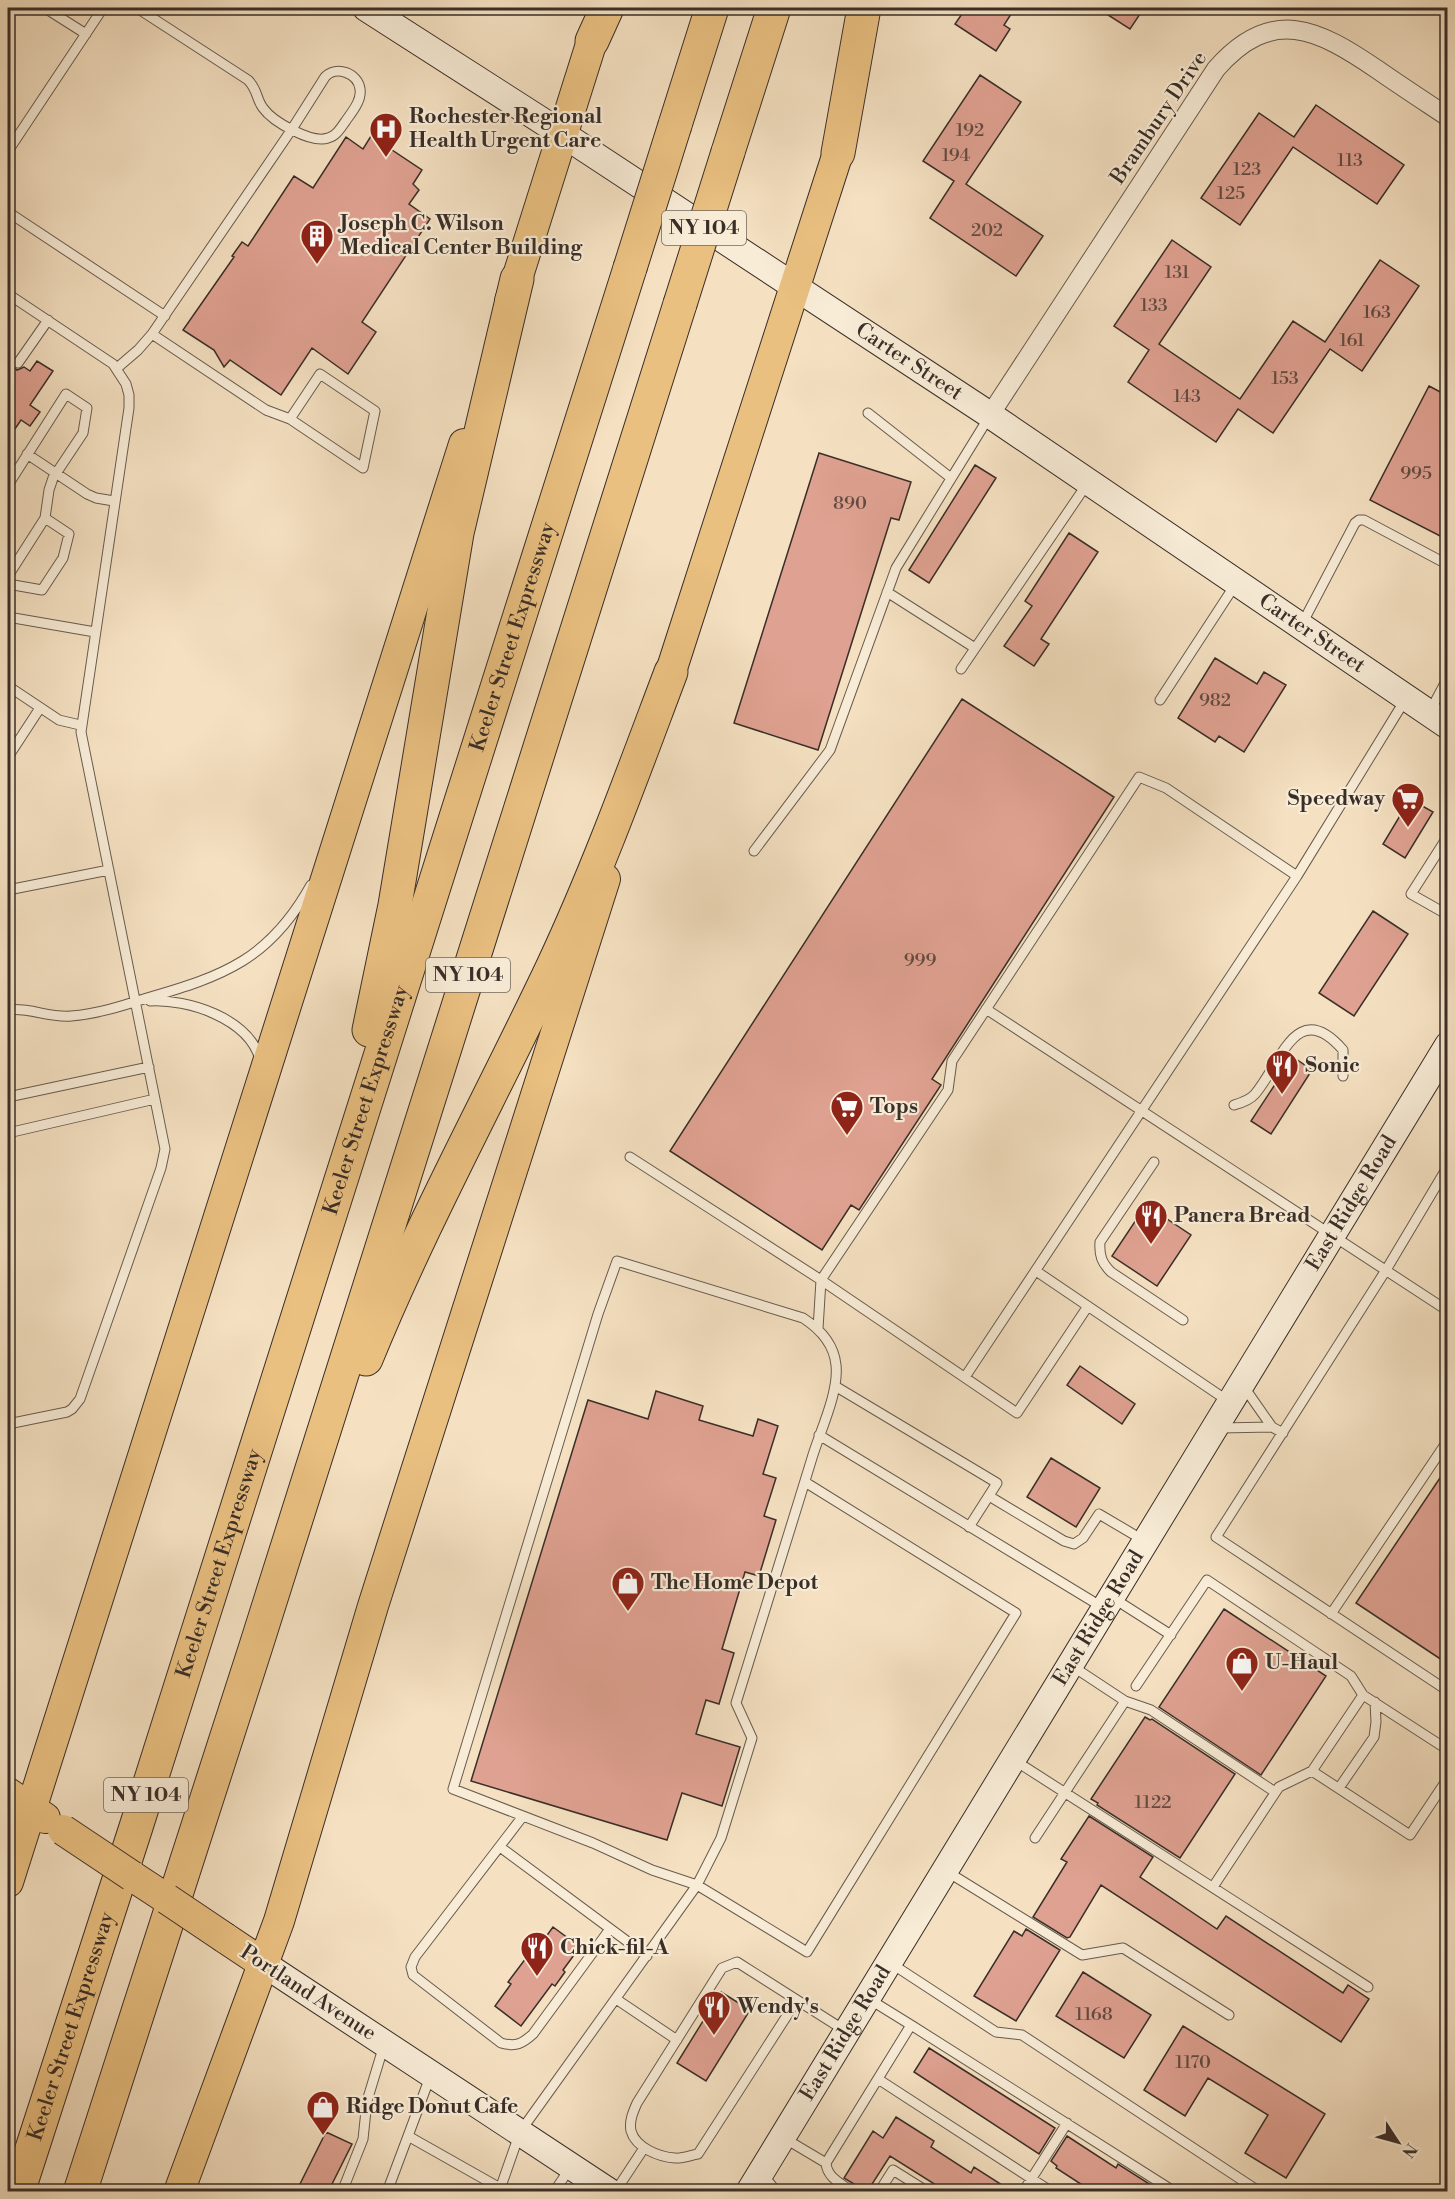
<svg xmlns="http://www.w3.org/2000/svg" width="1455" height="2199" font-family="'Libre Bodoni',serif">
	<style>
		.building { fill: #dfa191; stroke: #392e28; stroke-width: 1.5 }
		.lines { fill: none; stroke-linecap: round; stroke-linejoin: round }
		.service-casing { stroke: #685b4e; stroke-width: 11 }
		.minor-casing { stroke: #685b4e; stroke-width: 20 }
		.secondary-casing { stroke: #392e28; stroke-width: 28 }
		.primary-casing { stroke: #392e28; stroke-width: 32 }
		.motorway-casing { stroke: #392e28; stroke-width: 35 }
		.service { stroke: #f8ecd7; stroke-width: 9 }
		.minor { stroke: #f8ecd7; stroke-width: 18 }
		.secondary { stroke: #f8ecd7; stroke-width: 26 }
		.primary { stroke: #eac081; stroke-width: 30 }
		.motorway { stroke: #eac081; stroke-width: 33 }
		.primary-bridge-casing { stroke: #392e28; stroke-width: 32; stroke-linecap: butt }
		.motorway-bridge-casing { stroke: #392e28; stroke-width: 35; stroke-linecap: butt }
		.primary-bridge { stroke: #eac081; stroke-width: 30 }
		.motorway-bridge { stroke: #eac081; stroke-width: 33 }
		.labels { text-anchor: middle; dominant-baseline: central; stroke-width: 4.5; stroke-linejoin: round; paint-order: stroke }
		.number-label { font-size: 18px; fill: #624b42 }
		.shield { fill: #f8ecd7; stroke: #72675c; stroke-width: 1.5 }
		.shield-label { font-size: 20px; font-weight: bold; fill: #392e28 }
		.poi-label { font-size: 21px; font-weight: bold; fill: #392e28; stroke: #f8ecd7; text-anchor: start }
		.street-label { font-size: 21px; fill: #392e28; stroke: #f8ecd7 }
	</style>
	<rect width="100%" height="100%" fill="#f5e1c2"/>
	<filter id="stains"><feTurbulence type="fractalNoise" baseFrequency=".00333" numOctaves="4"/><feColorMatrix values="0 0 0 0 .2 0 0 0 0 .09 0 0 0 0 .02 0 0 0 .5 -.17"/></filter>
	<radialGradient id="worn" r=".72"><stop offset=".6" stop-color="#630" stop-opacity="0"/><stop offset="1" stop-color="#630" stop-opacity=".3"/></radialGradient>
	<path class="building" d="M966 8H1015L1004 25 1010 29 996 51 955 24Z
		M1097 8H1144L1130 29Z
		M980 75 1021 102 966 184 1043 236 1016 276 930 218 954 181 923 161Z
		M1316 105 1404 165 1377 204 1293 147 1240 225 1201 198 1259 113 1294 137Z
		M371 136 422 170 413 184 419 190 409 204 430 219 362 322 376 332 348 374 312 348 281 395 230 360 224 367 214 350 183 330 234 257 232 256 242 242 248 246 294 176 313 188 346 137 363 149Z
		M1172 240 1211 267 1159 344 1240 399 1293 321 1325 342 1380 260 1419 286 1362 371 1330 349 1273 433 1238 409 1216 442 1128 382 1149 350 1114 326Z
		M8 356 12 359V365L17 370 24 367 30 371 37 361 53 371 30 405 40 412 30 426 21 420 8 439Z
		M1429 386 1448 396V540L1370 500Z
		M819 453 911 482 899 520 891 518 818 750 734 723Z
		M975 465 996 478 929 583 909 570Z
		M1069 533 1098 552 1041 639 1049 644 1034 666 1004 646 1032 606 1025 601Z
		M1215 658 1257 684 1264 672 1286 685 1244 752 1219 736 1215 742 1178 718Z
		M962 699 1114 797 932 1079 941 1085 859 1210 851 1205 822 1250 670 1151Z
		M1410 799 1433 812 1405 858 1383 844Z
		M1373 911 1408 934 1354 1016 1319 993Z
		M1293 1057 1312 1070 1271 1134 1251 1121Z
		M1146 1205 1191 1235 1157 1286 1112 1256Z
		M1080 1366 1135 1404 1122 1424 1067 1385Z
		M656 1391 703 1406 699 1420 753 1436 758 1419 778 1426 763 1474 776 1478 764 1516 776 1520 759 1576 745 1572 722 1649 734 1653 719 1704 706 1700 696 1734 740 1747 722 1806 682 1793 667 1840 471 1781 588 1400 648 1419Z
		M1051 1458 1100 1488 1076 1527 1027 1497Z
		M1448 1466V1664L1356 1603Z
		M1224 1609 1326 1676 1261 1775 1159 1707Z
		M1145 1717 1150 1720 1152 1719 1235 1774 1180 1858 1097 1805 1098 1803 1091 1799Z
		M1089 1816 1153 1857 1140 1877 1217 1929 1226 1916 1343 1993 1348 1985 1369 1999 1341 2042 1101 1885 1070 1937 1067 1938 1033 1917 1067 1862 1061 1859Z
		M553 1927 580 1947 563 1970 565 1972 555 1986 552 1984 521 2026 495 2006 511 1984 508 1982 526 1958 529 1960Z
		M1026 1929 1060 1950 1016 2021 974 1996 1014 1931 1022 1936Z
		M1083 1972 1151 2015 1124 2058 1056 2016Z
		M721 1992 750 2010 706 2081 677 2063Z
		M1183 2026 1325 2114 1286 2178 1245 2153 1268 2115 1208 2078 1185 2116 1144 2090Z
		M929 2048 1055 2128 1039 2154 914 2072Z
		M896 2117 934 2141 931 2147 971 2173 974 2167 1013 2192H947L890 2156 867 2192 844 2178 873 2131 883 2138Z
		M326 2132 352 2144 328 2192H296Z
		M1067 2136 1116 2168 1118 2164 1162 2192H1093L1056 2168 1057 2166 1051 2161Z"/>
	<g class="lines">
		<defs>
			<path id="service" d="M45 8 86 34
				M8 151 103 8
				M8 212 165 316
				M8 294 113 364 126 384 129 395V408L81 732 165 1149 161 1168 80 1399 72 1409 67 1412 8 1424
				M152 334 266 410 290 419 363 468 375 411 320 374 290 419
				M18 363 48 320
				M117 368 138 350 152 334 292 129 325 77C336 65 358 73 360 89 362 101 351 113 345 122 340 129 336 136 328 138 312 144 273 122 263 108 256 99 258 90 248 80L137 8
				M868 413 951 478
				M27 454 87 494 96 498 114 501
				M8 485 66 394 87 408 83 433 53 478 49 490 45 518 8 576
				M8 584 42 590 63 558 69 534 45 518
				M887 592 975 648
				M8 617 95 632
				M1302 624 1355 523 1359 520H1364L1441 561 1448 563
				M961 669 1087 484
				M8 686 59 720 80 725
				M1160 700 1235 585
				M1429 713 1445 683 1448 684
				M8 757 40 708
				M1448 836 1411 894 1448 915
				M754 851 830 750 896 568 989 417
				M8 890 109 870
				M150 1001C188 999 248 1018 260 1059
				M986 1009 1448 1311
				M8 1010C29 1007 49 1018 71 1016 97 1014 122 1006 147 998 224 976 270 959 311 885
				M8 1097 149 1067
				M1234 1105C1241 1103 1250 1100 1255 1094 1281 1064 1296 996 1343 1050V1076
				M8 1133 155 1099
				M630 1157 821 1280 1017 1413 1088 1306
				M1154 1162 1100 1242C1099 1256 1102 1263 1111 1272L1183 1320
				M1448 1166 1386 1270 1216 1537 1448 1691
				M1036 1271 1228 1401
				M818 1329 821 1280 948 1090 952 1061 1139 777 1166 788 1297 876
				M965 1377 1297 876 1405 700
				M835 1386 997 1483 969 1527
				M1244 1387 1272 1427 1283 1433
				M1220 1428 1272 1427
				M819 1435 1102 1607
				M989 1496 1064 1541 1074 1544 1083 1538 1099 1514 1143 1540
				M1113 1598 1171 1635
				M1331 1614 1444 1446 1448 1445
				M1072 1666 1125 1701 1151 1710 1275 1792
				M1136 1686 1207 1580 1351 1676 1363 1695 1312 1771 1279 1787 1213 1887
				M1363 1695 1448 1750
				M1014 1760 1368 1987
				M1312 1771 1410 1835 1448 1778
				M1339 1788 1374 1737 1376 1722 1375 1702
				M523 1816 415 1957 411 1967 413 1975 501 2043C516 2047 522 2044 533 2034L610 1929
				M1035 1838 1125 1701
				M500 1847 647 1956
				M946 1871 1082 1955 1123 1948 1229 2015
				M892 1964 996 2032 1022 2035 1260 2192
				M616 1999 677 2040
				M797 2000 698 2154C691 2155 682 2159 675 2158 659 2157 636 2148 631 2131 629 2121 633 2112 637 2103L722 1968 737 1962 844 2030
				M911 2025 1175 2192
				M430 2077 408 2136 500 2188
				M878 2079 1052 2192
				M784 2138 826 2163C827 2178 842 2184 853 2192
				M826 2163 911 2025 869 1999
				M763 2175 777 2192
				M342 2192 363 2139 367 2101 384 2045
				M387 2192 408 2136
				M499 2192 520 2132 697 1885 721 1838 752 1738 736 1703C761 1622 787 1540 812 1458 820 1431 839 1393 836 1365 834 1344 820 1329 803 1318L617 1261 598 1314 453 1789 593 1843 652 1870 697 1885 807 1952 1016 1613 805 1482
				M554 2192 570 2168
				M615 2192 644 2148
				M879 2192 893 2170 928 2192
				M1023 2192 1067 2123"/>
			<path id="minor" d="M990 415 1216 69C1272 5 1318 29 1378 70 1401 86 1424 101 1448 117"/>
			<g id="secondary">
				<path id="s1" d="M366 8 561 133 990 415 1448 726"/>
				<path d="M264 1964 610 2192"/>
				<path id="s2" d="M749 2192 1448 1045"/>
			</g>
			<path id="primary" d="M510 301 592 41
				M663 696 838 153
				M8 1793 45 1818
				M132 1876 167 1899
				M8 1882 464 444
				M225 1938 264 1964
				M179 2192 279 1921 373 1606 605 879"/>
			<g id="motorway">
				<path d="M592 41 607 8"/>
				<path d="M675 125 712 8"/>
				<path d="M728 152 774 8"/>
				<path d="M838 153 864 8"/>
				<path d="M369 1030 395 905 457 533 517 279"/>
				<path d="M366 1359C421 1224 491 1097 553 966 598 870 634 770 671 672"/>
				<path id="s3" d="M18 2192 136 1827 630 268"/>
				<path d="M80 2192 256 1646 680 304"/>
			</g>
		</defs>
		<use href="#service" class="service-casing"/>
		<use href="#minor" class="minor-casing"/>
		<use href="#secondary" class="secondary-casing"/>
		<use href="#primary" class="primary-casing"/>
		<use href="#motorway" class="motorway-casing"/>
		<use href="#service" class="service"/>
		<use href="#minor" class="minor"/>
		<use href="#secondary" class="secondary"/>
		<use href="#primary" class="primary"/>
		<use href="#motorway" class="motorway"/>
		<defs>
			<path id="primary-bridge" d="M63 1830 132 1876
				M167 1899 225 1938"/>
			<path id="motorway-bridge" d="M630 268 675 125
				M680 304 728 152"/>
		</defs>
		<use href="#primary-bridge" class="primary-bridge-casing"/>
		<use href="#motorway-bridge" class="motorway-bridge-casing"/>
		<use href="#primary-bridge" class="primary-bridge"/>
		<use href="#motorway-bridge" class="motorway-bridge"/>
	</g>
	<defs>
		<symbol id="hospital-pin" viewBox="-11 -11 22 30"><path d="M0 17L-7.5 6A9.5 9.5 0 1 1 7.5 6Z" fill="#8f2418" stroke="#f8ecd7"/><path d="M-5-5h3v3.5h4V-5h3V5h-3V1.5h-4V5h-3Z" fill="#fff"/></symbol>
		<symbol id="building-pin" viewBox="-11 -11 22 30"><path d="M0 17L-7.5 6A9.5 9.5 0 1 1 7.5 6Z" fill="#8f2418" stroke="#f8ecd7"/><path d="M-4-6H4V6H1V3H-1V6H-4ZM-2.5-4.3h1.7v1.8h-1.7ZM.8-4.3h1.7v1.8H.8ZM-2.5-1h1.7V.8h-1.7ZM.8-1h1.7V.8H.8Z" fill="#fff"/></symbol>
		<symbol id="supermarket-pin" viewBox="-11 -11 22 30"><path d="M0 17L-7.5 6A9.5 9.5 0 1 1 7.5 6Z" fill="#8f2418" stroke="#f8ecd7"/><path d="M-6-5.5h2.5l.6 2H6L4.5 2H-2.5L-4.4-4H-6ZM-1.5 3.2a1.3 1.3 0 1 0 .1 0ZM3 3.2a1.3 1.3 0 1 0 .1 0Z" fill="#fff"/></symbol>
		<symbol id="restaurant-pin" viewBox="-11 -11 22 30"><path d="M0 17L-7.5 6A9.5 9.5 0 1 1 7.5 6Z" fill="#8f2418" stroke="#f8ecd7"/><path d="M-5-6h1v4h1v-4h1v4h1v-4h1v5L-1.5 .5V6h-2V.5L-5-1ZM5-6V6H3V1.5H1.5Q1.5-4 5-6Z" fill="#fff"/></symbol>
		<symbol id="shop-pin" viewBox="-11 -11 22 30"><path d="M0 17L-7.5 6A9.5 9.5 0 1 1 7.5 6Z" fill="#8f2418" stroke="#f8ecd7"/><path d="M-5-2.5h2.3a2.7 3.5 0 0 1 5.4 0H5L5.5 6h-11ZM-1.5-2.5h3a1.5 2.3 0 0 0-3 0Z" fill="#fff"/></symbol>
	</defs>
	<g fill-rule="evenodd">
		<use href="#hospital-pin" x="367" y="110" width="38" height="52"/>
		<use href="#building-pin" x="298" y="217" width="38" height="52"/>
		<use href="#supermarket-pin" x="1389" y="780" width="38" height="52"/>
		<use href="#restaurant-pin" x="1263" y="1047" width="38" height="52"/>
		<use href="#supermarket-pin" x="828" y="1088" width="38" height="52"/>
		<use href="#restaurant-pin" x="1132" y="1197" width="38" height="52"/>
		<use href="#shop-pin" x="609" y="1564" width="38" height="52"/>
		<use href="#shop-pin" x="1223" y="1644" width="38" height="52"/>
		<use href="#restaurant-pin" x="518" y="1929" width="38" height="52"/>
		<use href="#restaurant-pin" x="695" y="1988" width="38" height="52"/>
		<use href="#shop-pin" x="304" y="2088" width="38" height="52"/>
	</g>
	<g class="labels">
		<g class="number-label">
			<text x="970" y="130">192</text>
			<text x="956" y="155">194</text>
			<text x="1350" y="160">113</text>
			<text x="1247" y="169">123</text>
			<text x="1231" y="193">125</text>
			<text x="987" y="230">202</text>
			<text x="1177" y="272">131</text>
			<text x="1154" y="305">133</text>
			<text x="1377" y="312">163</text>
			<text x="1352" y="340">161</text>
			<text x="1285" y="378">153</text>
			<text x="1187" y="396">143</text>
			<text x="1416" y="473">995</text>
			<text x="850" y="503">890</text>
			<text x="1215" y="700">982</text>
			<text x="920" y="960">999</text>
			<text x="1153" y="1802">1122</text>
			<text x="1094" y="2014">1168</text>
			<text x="1193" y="2062">1170</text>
		</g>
		<g class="shield">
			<rect x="662" y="211" width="84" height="34" rx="4.5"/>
			<rect x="426" y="958" width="84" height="34" rx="4.5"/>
			<rect x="104" y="1778" width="84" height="34" rx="4.5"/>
		</g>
		<g class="shield-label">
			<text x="704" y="228">NY 104</text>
			<text x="468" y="975">NY 104</text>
			<text x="146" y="1795">NY 104</text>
		</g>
		<g class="poi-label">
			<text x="409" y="117">Rochester Regional<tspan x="409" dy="24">Health Urgent Care</tspan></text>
			<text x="340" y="224">Joseph C. Wilson<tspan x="340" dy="24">Medical Center Building</tspan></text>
			<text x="1385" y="799" text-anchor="end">Speedway</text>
			<text x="1305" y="1066">Sonic</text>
			<text x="870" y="1107">Tops</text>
			<text x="1174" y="1216">Panera Bread</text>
			<text x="651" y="1583">The Home Depot</text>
			<text x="1265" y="1663">U-Haul</text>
			<text x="560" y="1948">Chick-fil-A</text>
			<text x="737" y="2007">Wendy's</text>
			<text x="346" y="2107">Ridge Donut Cafe</text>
		</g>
		<g class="street-label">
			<text transform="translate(1159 118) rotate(-56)">Brambury Drive</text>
			<text stroke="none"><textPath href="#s1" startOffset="648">Carter Street</textPath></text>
			<text stroke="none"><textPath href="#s1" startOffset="1134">Carter Street</textPath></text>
			<text stroke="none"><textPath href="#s3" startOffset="1632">Keeler Street Expressway</textPath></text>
			<text stroke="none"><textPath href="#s3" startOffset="1146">Keeler Street Expressway</textPath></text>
			<text stroke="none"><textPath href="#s2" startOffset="1158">East Ridge Road</textPath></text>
			<text stroke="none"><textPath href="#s3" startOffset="660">Keeler Street Expressway</textPath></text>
			<text stroke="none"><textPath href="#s2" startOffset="672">East Ridge Road</textPath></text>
			<text transform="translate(308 1993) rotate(33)">Portland Avenue</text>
			<text stroke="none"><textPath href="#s3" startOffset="174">Keeler Street Expressway</textPath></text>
			<text stroke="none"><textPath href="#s2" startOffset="186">East Ridge Road</textPath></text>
		</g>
	</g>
	<rect width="1455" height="2199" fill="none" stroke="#f5e1c2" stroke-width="30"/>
	<rect x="9" y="9" width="1437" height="2181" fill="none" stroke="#392e28" stroke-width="3"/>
	<rect x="15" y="15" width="1425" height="2169" fill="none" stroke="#392e28" stroke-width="1.5"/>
	<g transform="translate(1398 2142) rotate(126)" stroke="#f8ecd7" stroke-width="4.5" paint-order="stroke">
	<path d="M0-4.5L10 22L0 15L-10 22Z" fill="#392e28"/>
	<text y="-9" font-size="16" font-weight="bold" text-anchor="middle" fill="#392e28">N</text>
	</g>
	<rect width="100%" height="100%" filter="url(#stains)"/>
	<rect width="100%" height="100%" fill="url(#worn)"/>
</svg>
